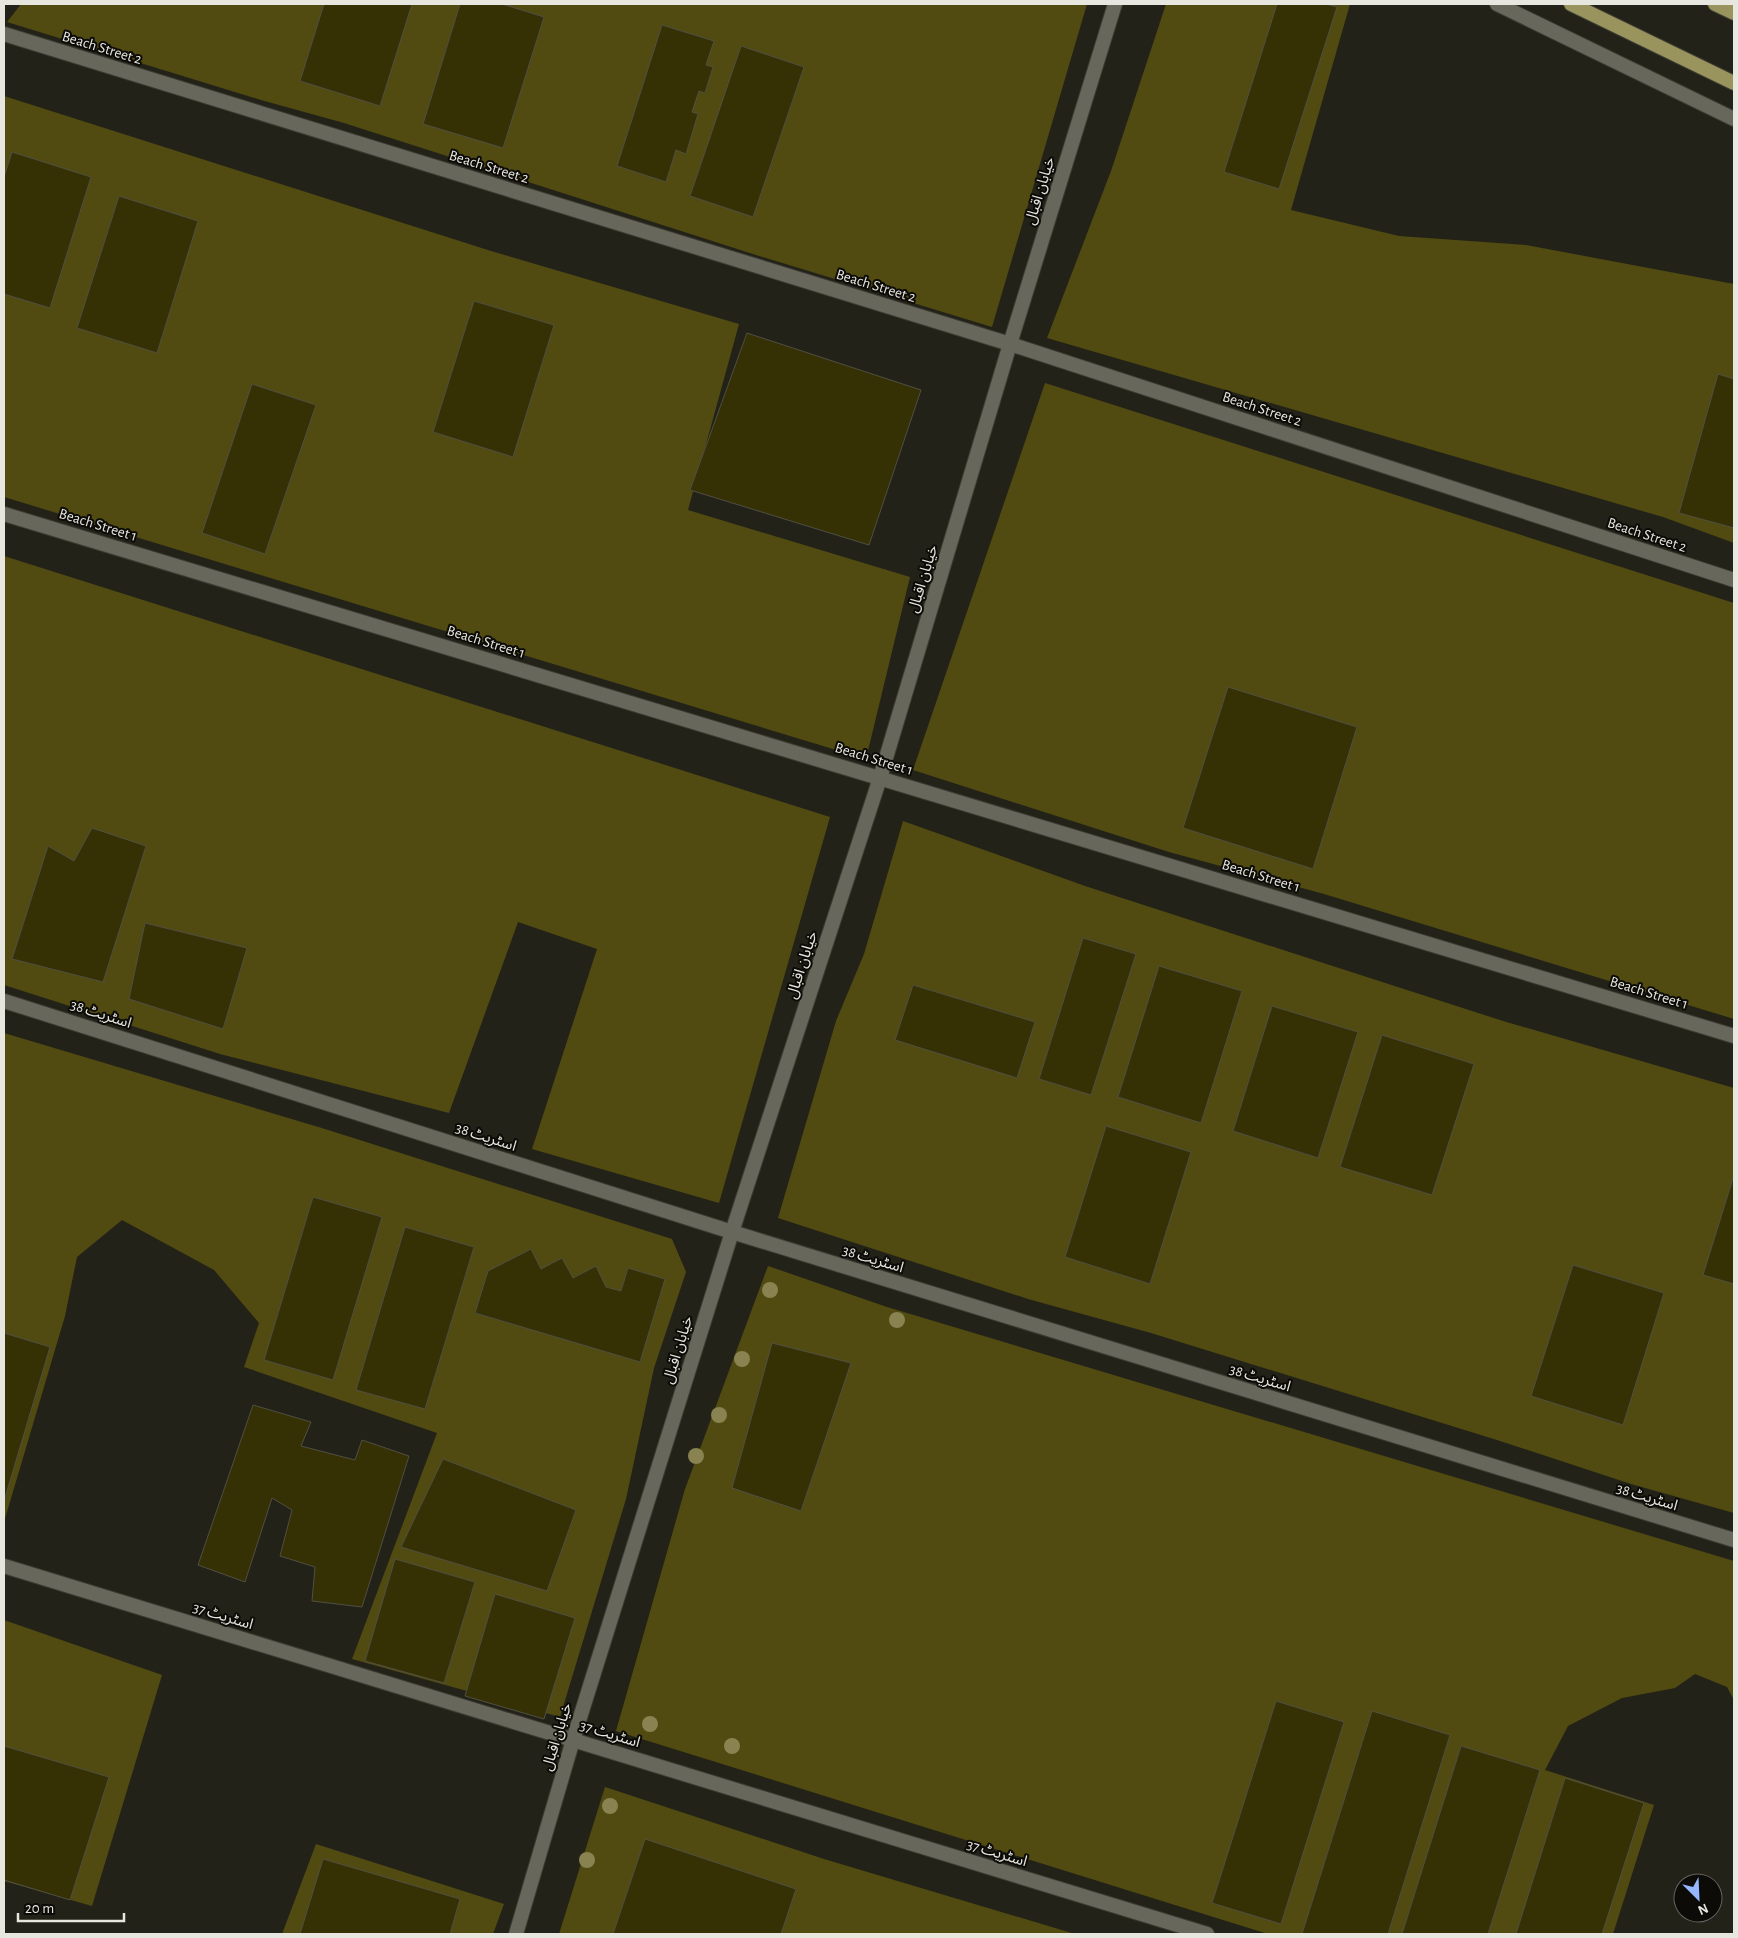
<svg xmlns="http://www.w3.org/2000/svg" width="1738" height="1938" font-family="'Alegreya Sans','Noto Sans Arabic',sans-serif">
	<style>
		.green { fill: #514b12 }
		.building { fill: #363105; stroke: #504f43 }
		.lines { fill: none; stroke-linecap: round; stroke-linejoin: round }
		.minor-casing { stroke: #3c3c34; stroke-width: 16 }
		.tertiary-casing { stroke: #3c3c34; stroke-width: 16 }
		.primary-casing { stroke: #3c3c34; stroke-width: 16 }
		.minor { stroke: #68675b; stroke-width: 14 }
		.tertiary { stroke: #68675b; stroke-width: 14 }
		.primary { stroke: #99945d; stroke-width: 14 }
		.tree { fill: #888350 }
		.labels { text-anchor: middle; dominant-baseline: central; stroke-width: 4; stroke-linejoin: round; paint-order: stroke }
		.street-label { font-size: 15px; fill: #e7e7e0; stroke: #0c0b07 }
	</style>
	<rect width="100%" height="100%" fill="#232218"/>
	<path class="green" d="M21 4H1087L992 327 756 255 344 123 261 100 7 22Z
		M1166 4H1350L1291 210 1399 236 1526 245 1734 284V543L1663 517 1047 338 1111 171Z
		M4 96 491 251 739 324 688 510 910 577 866 759 4 497Z
		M1045 383 1734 603V1019L1324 894 1169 852 913 770Z
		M4 556 830 817 719 1203 532 1149 597 949 518 922 449 1113 220 1054 4 985Z
		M903 821 1085 886 1503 1021 1734 1088V1513L1631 1484 1497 1440 1151 1333 1028 1299 778 1218 836 1021 864 954Z
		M4 1033 325 1129 672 1239 686 1272 654 1368 626 1499 560 1717 352 1659 437 1433 244 1367 259 1323 214 1270 122 1220 77 1257 65 1316 4 1522Z
		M768 1266 887 1307 1734 1561V1700L1727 1687 1695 1674 1675 1688 1622 1698 1568 1726 1545 1770 1654 1805 1613 1934H1268L616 1731 685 1489Z
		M4 1620 162 1675 92 1906 4 1881Z
		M605 1787 824 1859 1075 1934H559Z
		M316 1844 504 1904 493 1934H282Z"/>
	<path class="building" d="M324 4H412L380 106 300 81Z
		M460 4H502L544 17 503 148 423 124Z
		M1277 4H1326L1337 7 1279 189 1224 172Z
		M662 25 714 41 706 65 713 67 705 93 699 91 692 112 698 114 686 154 676 150 666 182 617 166Z
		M741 46 804 67 753 217 690 196Z
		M12 152 91 177 50 308 4 294V177Z
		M119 196 198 221 157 353 77 328Z
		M474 301 554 325 513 457 433 432Z
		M747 333 921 390 869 545 690 490Z
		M1718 374 1734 379V528L1679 513Z
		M252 384 316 405 265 554 202 533Z
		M1228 687 1357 727 1313 869 1183 828Z
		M92 828 146 846 103 982 12 959 48 846 74 861Z
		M145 923 247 948 223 1029 129 999Z
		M1083 938 1136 954 1091 1095 1039 1079Z
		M1159 966 1242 991 1201 1123 1118 1097Z
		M913 985 1035 1022 1017 1078 895 1040Z
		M1272 1006 1358 1032 1318 1158 1233 1131Z
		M1382 1035 1474 1064 1432 1195 1340 1167Z
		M1106 1126 1191 1152 1150 1284 1065 1257Z
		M1734 1175V1284L1703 1275Z
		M313 1197 382 1217 333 1380 264 1360Z
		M405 1227 474 1247 425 1409 356 1390Z
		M531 1249 541 1269 562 1258 573 1278 596 1266 606 1287 621 1291 628 1268 665 1279 640 1362 475 1313 488 1271Z
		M1573 1265 1664 1293 1623 1425 1531 1396Z
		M4 1333 50 1347 4 1501Z
		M772 1343 851 1363 801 1511 732 1488Z
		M253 1405 311 1422 301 1446 355 1460 362 1440 409 1456 362 1607 312 1601 315 1567 280 1556 292 1510 272 1498 245 1582 198 1565Z
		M443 1459 576 1510 547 1591 401 1547Z
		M395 1559 475 1582 444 1683 365 1661Z
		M495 1594 575 1618 544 1719 465 1696Z
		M1276 1701 1344 1722 1281 1924 1212 1903Z
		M1372 1711 1450 1735 1388 1934H1302Z
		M4 1746 109 1777 70 1900 4 1880Z
		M1461 1746 1540 1770 1488 1934H1402Z
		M1565 1778 1644 1803 1602 1934H1516Z
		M645 1839 796 1889 781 1934H613Z
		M323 1859 460 1899 450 1934H300Z"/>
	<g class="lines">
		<defs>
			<path id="minor" d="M1497 4 1734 119
				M4 34 1010 344 1734 580
				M4 514 1734 1036
				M4 1001 732 1232 1734 1540
				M4 1566 1207 1934"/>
			<path id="tertiary" d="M516 1934 573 1740 732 1232 880 778 1010 344 1115 4"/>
			<path id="primary" d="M1571 4 1734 83
				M1715 4 1734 13"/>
		</defs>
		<use href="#minor" class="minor-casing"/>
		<use href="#tertiary" class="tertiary-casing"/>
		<use href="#primary" class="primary-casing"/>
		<use href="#minor" class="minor"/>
		<use href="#tertiary" class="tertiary"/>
		<use href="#primary" class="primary"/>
	</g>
	<g class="tree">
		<circle cx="770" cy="1290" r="8"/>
		<circle cx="897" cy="1320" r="8"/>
		<circle cx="742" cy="1359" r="8"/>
		<circle cx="719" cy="1415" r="8"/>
		<circle cx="696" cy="1456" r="8"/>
		<circle cx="650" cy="1724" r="8"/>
		<circle cx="732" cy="1746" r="8"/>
		<circle cx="610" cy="1806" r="8"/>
		<circle cx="587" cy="1860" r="8"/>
	</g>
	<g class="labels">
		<g class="street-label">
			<text transform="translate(102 48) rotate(17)">Beach Street 2</text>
			<text transform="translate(489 167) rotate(17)">Beach Street 2</text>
			<text transform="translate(1040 191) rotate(-73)">خیابان اقبال</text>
			<text transform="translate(876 286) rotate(17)">Beach Street 2</text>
			<text transform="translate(1262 409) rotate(18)">Beach Street 2</text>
			<text transform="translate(98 525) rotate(17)">Beach Street 1</text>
			<text transform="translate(1647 535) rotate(18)">Beach Street 2</text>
			<text transform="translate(923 579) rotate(-73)">خیابان اقبال</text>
			<text transform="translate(486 642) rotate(17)">Beach Street 1</text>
			<text transform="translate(874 759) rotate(17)">Beach Street 1</text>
			<text transform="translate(1261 876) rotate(17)">Beach Street 1</text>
			<text transform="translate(802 965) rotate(-72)">خیابان اقبال</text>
			<text transform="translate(1649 993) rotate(17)">Beach Street 1</text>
			<text transform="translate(101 1014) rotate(18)">اسٹریٹ 38</text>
			<text transform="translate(486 1137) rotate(18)">اسٹریٹ 38</text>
			<text transform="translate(873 1259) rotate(17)">اسٹریٹ 38</text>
			<text transform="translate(678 1350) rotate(-73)">خیابان اقبال</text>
			<text transform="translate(1260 1378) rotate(17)">اسٹریٹ 38</text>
			<text transform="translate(1647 1497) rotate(17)">اسٹریٹ 38</text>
			<text transform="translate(223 1616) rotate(17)">اسٹریٹ 37</text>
			<text transform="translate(610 1734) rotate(17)">اسٹریٹ 37</text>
			<text transform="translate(557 1737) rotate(-73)">خیابان اقبال</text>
			<text transform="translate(997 1853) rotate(17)">اسٹریٹ 37</text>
		</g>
	</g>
	<rect width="1738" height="1938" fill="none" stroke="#e7e7e0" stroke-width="10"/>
	<g transform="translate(1698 1898) rotate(156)"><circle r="24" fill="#0c0b07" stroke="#64635e"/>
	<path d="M0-4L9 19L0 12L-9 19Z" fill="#95b7fd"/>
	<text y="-8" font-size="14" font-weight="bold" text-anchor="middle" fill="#e7e7e0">N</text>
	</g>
	<path d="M18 1913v8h106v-8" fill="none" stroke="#e7e7e0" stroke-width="2.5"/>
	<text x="25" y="1913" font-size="15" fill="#e7e7e0" stroke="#0c0b07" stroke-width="4" paint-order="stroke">20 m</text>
</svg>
